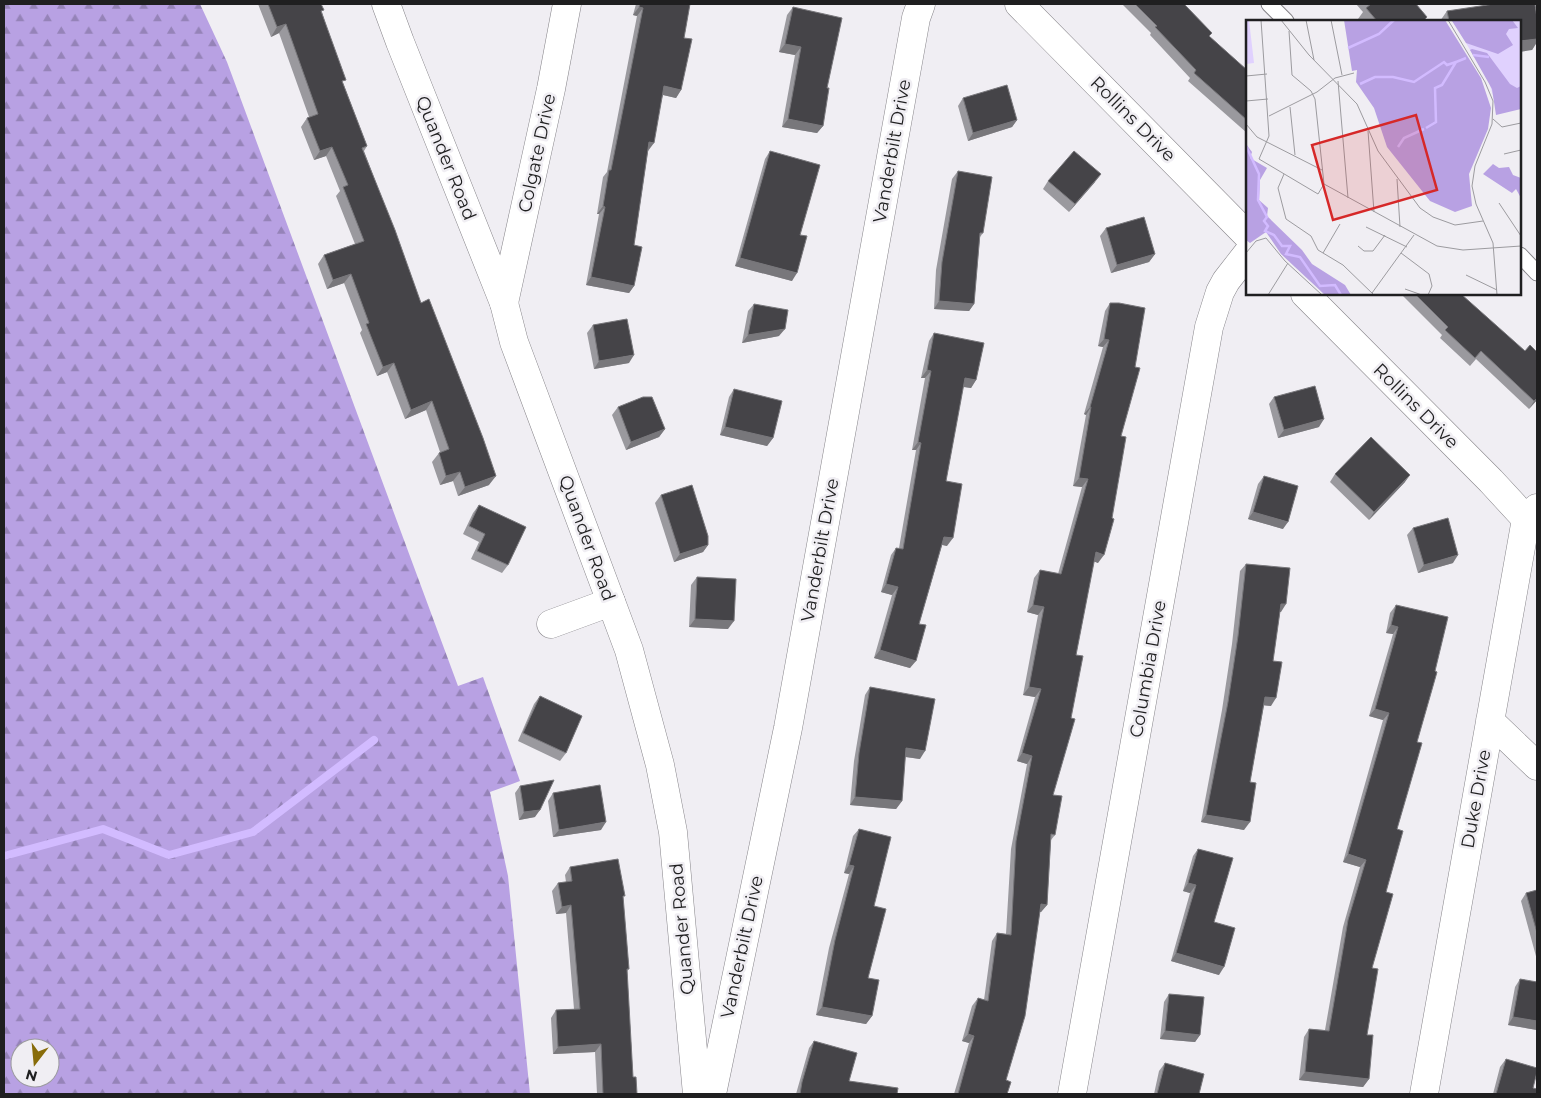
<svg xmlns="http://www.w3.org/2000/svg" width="1541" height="1098" font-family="Montserrat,sans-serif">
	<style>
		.forest { fill: url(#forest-firs); fill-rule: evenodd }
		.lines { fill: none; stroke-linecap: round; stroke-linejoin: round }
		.stream { stroke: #d2bbff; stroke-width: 8 }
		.service-casing { stroke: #868489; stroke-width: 17 }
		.minor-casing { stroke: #868489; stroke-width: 29 }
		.tertiary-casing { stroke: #868489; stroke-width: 29 }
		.service { stroke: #fff; stroke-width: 15 }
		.minor { stroke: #fff; stroke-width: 28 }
		.tertiary { stroke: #fff; stroke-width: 28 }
		.wall { fill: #9a999e }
		.shaded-wall { fill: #78777b }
		.building { fill: #454448; stroke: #78777b }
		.labels { text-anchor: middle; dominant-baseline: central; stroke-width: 5; stroke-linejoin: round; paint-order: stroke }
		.street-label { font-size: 18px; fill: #1f1f20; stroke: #f0eef3 }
		.inset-river { fill: none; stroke: #d2bbff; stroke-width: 2.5 }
		.inset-road { fill: none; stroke: #9c9b9f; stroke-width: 1 }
		.view { fill: #d62828; fill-opacity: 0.15; stroke: #d62828; stroke-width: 2.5 }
		.inset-edge { fill: none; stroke: #1f1f20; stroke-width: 2.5 }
	</style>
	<defs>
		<pattern id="forest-firs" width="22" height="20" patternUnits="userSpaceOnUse" patternTransform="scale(1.25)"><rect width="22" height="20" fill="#b8a1e3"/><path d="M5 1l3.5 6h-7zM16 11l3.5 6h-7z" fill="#9583b8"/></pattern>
	</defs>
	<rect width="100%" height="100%" fill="#f0eef3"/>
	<path class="forest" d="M4 4H200L227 62 458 686 483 677 520 781 490 792 508 876 530 1094H4ZM20 1048H50V1078H20Z"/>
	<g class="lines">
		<path class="stream" d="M4 856 103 829 169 855 253 832 374 740"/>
		<defs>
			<path id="service" d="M1269 4 1286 21
				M1520 255 1537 273"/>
			<path id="minor" d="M1019 4 1247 235
				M1305 294 1491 481 1526 519
				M504 303 551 89 567 4
				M551 624 611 602
				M1490 721 1537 766
				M712 1094 788 728 916 18 921 4
				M1072 1094 1209 327 1220 292 1226 281 1247 254
				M1424 1094 1526 519 1537 508"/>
			<path id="tertiary" d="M386 4 400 42 504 303 514 342 629 650 660 765 673 832 697 1094"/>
		</defs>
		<use href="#service" class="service-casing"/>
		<use href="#minor" class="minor-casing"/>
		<use href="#tertiary" class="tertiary-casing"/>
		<use href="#service" class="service"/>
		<use href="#minor" class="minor"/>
		<use href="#tertiary" class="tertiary"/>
	</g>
	<path class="wall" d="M258 4H321L322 12 343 83 367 146 364 151 489 485 458 496 453 481 440 485 432 462 439 453 440 452 426 410 405 419 387 372 377 376 360 333 362 330 344 283 327 289 318 264 324 255 355 244 336 196 340 191 326 156 314 160 301 127 307 118 309 117 279 33 271 37Z
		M636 4H690L684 38 681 90 676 98 663 95 648 151 634 245V286L629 293 586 285 599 214H597L603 177 607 172 637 16 633 15Z
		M1122 4H1184L1212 33 1209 36 1247 70V133L1188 81 1190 78 1150 35 1151 33Z
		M1356 4H1416L1424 21H1359L1358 19 1363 12Z
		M793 7 827 88 823 126 817 133 782 127 795 55 779 52 787 15Z
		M1447 11 1537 18V42L1532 50 1520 21H1440Z
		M963 98 1017 120 1012 127 968 141 958 106Z
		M770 151 800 235 792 281 735 266 765 159Z
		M958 171 983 233 980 237 974 304 969 311 934 309 936 270 952 179Z
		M1048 181 1095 182 1069 212 1043 189Z
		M1106 228 1155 254 1149 262 1111 273 1100 236Z
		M1401 294H1461L1537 400 1529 409 1476 359 1470 366 1440 338 1442 335Z
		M1110 303 1121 436 1098 563 1094 561 1076 655 1053 795 1055 835 1051 840 1047 905 1041 912H1040L1006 1080 1007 1094H954L969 1043 962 1041 972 1006 978 998 984 1000 992 941 997 933 1006 934 1011 849 1027 764 1017 761 1035 697 1023 695 1038 615 1027 612 1034 578 1040 570 1058 574 1082 487 1073 486 1086 415 1084 414 1103 347 1098 346 1105 311Z
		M754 304 779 336 742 343 748 311Z
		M593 325 629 363 594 369 587 333Z
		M934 333 976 380 971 388 963 387 946 481 947 546 942 545 919 624 910 668 874 658 892 595 881 592 891 555 896 548H899L916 450H912L925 378H921L929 341Z
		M734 389 773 438 767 446 720 435 729 397Z
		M1274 397 1319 427 1278 438 1269 404Z
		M618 407 665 429 659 437 626 450 612 415Z
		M1335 474 1405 482 1369 520 1330 482Z
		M1264 476 1283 529 1248 519 1258 484Z
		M661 495 708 545 703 552 674 562 655 503Z
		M479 505 508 565 502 573 471 559 479 542 463 534 473 513Z
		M1413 528 1453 563 1418 573 1407 535Z
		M1246 564 1281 612H1280L1273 661 1271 706 1264 705 1250 782 1244 830 1201 822 1222 710 1232 644 1240 571Z
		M697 577 728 629 689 627 691 585Z
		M1396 605 1417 742 1397 829 1372 968 1367 1035 1369 1079 1363 1087 1299 1080 1304 1037 1309 1029 1325 1030 1343 927 1360 867 1343 862 1383 720 1369 716 1393 634 1386 633 1390 613Z
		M870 687 920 759 905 757 902 801 896 809 850 805 854 761 865 695Z
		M540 696 566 753 560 761 518 741 534 704Z
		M520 786 535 817 519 820 515 793Z
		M553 793 601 830 553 837 548 801Z
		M859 829 874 906 868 978 872 1016 866 1024 816 1015 829 948 849 874 844 873 853 836Z
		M1198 849 1214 922 1219 975 1171 961 1190 893 1183 891 1193 856Z
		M570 867 623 898 629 969 627 971 633 1077 637 1094H597L595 1052 553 1054 551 1018 556 1010 574 1009 566 913 556 914 552 891 558 883 566 882 565 875Z
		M1537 890V960L1521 901 1526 893Z
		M1520 979 1537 982V1030L1508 1025 1515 987Z
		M1169 994 1200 1035 1195 1042 1160 1039 1164 1002Z
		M814 1041 849 1081 897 1094H796L809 1048Z
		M1506 1059 1533 1088 1537 1094H1493L1500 1067Z
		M1165 1063 1199 1094H1154L1159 1071Z"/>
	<path class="shaded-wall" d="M639 7 643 8 637 16 633 15Z
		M286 24 279 33 271 37 277 27Z
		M1537 39V42L1532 50 1520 52V41Z
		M785 44 801 47 795 55 779 52Z
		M664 86 681 90 676 98 659 94Z
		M788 119 823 126 817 133 782 127Z
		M1017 120 1012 127 968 141 973 133Z
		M649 142 654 143 648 151Z
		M332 147 326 156 314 160 320 151Z
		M1101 174 1095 182 1069 212 1075 204Z
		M603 206 605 207 599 214H597Z
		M1155 254 1149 262 1111 273 1117 265Z
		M740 258 797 273 792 281 735 266Z
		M351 274 344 283 327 289 333 280Z
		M591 277 634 286 629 293 586 285Z
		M939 301 974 304 969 311 934 309Z
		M785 329 779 336 742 343 748 335Z
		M1104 339 1109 340 1103 347 1098 346Z
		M634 355 629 363 594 369 599 361Z
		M394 363 387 372 377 376 383 367Z
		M927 370 931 371 925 378H921Z
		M965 378 976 380 971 388 959 386Z
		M1537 398V400L1529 409 1534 401Z
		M432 401 426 410 405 419 411 410Z
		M1090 407H1091L1086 415 1084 414Z
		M1324 419 1319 427 1278 438 1284 430Z
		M725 427 773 438 767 446 720 435Z
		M665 429 659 437 626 450 631 442Z
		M918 442 921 443 916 450H912Z
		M460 472 453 481 440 485 446 476Z
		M1410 475 1405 482 1369 520 1374 512Z
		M496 476 489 485 458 496 465 487Z
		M1079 478 1088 479 1082 487 1073 486Z
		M1253 512 1288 522 1283 529 1248 519Z
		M944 537 953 538 947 546 939 544Z
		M708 545 703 552 674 562 680 554Z
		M1096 552 1104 555 1098 563 1090 560Z
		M1458 555 1453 563 1418 573 1424 565Z
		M886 584 898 587 892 595 881 592Z
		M1281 604H1286L1281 612H1276Z
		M1033 605 1044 607 1038 615 1027 612Z
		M695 619 734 621 728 629 689 627Z
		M1391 625 1398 627 1393 634 1386 633Z
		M880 650 916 661 910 668 874 658Z
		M1029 687 1041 689 1035 697 1023 695Z
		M1265 697 1276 698 1271 706 1260 705Z
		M1375 709 1389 713 1383 720 1369 716Z
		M906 748 925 751 920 759 900 756Z
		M1022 753 1032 756 1027 764 1017 761Z
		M855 797 902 801 896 809 850 805Z
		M540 810 535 817 519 820 524 812Z
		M1206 815 1250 822 1244 830 1201 822Z
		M606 822 601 830 553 837 559 830Z
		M1348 854 1366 860 1360 867 1343 862Z
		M849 865 854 866 849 874 844 873Z
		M1188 883 1196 885 1190 893 1183 891Z
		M1041 904 1047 905 1041 912H1035Z
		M571 905 566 913 556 914 562 907Z
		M1176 953 1224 967 1219 975 1171 961Z
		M822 1007 872 1016 866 1024 816 1015Z
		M1513 1017 1537 1021V1030L1508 1025Z
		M1165 1031 1200 1035 1195 1042 1160 1039Z
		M968 1034 974 1036 969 1043 962 1041Z
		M601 1044 595 1052 553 1054 558 1047Z
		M1305 1072 1369 1079 1363 1087 1299 1080Z"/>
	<path class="building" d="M268 4H321L324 10 321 11 346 80 342 81 367 146 362 148 395 230 421 303 429 299 483 438 496 476 465 487 460 472 446 476 439 453 449 449 432 401 411 410 394 363 383 367 366 324 369 323 351 274 333 280 324 255 364 241 343 187 348 185 332 147 320 151 307 118 318 114 286 24 277 27Z
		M640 4H690L684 38 692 39 681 90 664 86 654 143 649 142 634 245 642 247 634 286 591 277 605 207 603 206 609 170H611L643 8 639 7Z
		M1135 4H1184L1212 33 1209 36 1247 70V120L1194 73 1196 70 1155 27 1157 26Z
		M1371 4H1416L1427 17 1423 21H1377L1366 8Z
		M1494 4H1535L1537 18V39L1520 41V21H1449L1447 11Z
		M793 7 842 18 827 88H829L823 126 788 119 801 47 785 44Z
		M1007 85 1017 120 973 133 963 98Z
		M770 151 820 165 800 235 807 236 797 273 740 258Z
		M1074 151 1101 174 1075 204 1048 181Z
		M958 171 992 177 983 233H980L974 304 939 301 942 262Z
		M1144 217 1155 254 1117 265 1106 228Z
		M1415 294H1461L1525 351 1530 345 1537 352V398L1534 401 1481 351 1475 358 1445 330 1448 327Z
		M1110 303H1119L1145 308 1135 367 1140 368 1121 436 1126 437 1112 518 1114 519 1104 555 1096 552 1076 655 1083 656 1071 718 1075 719 1053 795 1062 796 1055 835 1051 834 1047 905 1041 904 1025 1016 1006 1080 1011 1082 1007 1094H958L974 1036 968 1034 978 998 988 1001 997 933 1011 935 1016 841 1032 756 1022 753 1041 689 1029 687 1044 607 1033 605 1040 570 1061 574 1088 479 1079 478 1091 407H1090L1109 340 1104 339Z
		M754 304 788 310 785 329 748 335Z
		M627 319 634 355 599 361 593 325Z
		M934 333 984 343 976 380 965 378 946 481 962 484 953 538 944 537 919 624 926 625 916 661 880 650 898 587 886 584 896 548 903 549 921 443 918 442 931 371 927 370Z
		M1315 386 1324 419 1284 430 1274 397Z
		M734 389 782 401 773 438 725 427Z
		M643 397H652L665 429 631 442 618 407Z
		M1371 437 1410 475 1374 512 1335 474Z
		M1264 476 1298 486 1288 522 1253 512Z
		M692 485 708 536V545L680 554 661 495Z
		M479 505 526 527 508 565 477 551 485 534 469 526Z
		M1448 518 1458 555 1424 565 1413 528Z
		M1246 564 1290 568 1286 604H1281L1273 661 1282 662 1276 698 1265 697 1250 782 1256 783 1250 822 1206 815 1228 702 1238 636Z
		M697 577 736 579 734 621 695 619Z
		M1396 605 1448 617 1435 671 1437 672 1417 742 1422 743 1397 829 1403 831 1386 892 1393 894 1372 968 1378 969 1367 1035H1373L1369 1079 1305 1072 1309 1029 1329 1031 1348 920 1366 860 1348 854 1389 713 1375 709 1398 627 1391 625Z
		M870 687 935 699 925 751 906 748 902 801 855 797 859 753Z
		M540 696 582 716 566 753 523 733Z
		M554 780 540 810 524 812 520 786Z
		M600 785 606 822 559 830 553 793Z
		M859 829 891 837 874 906 886 909 868 978 879 980 872 1016 822 1007 835 940 854 866 849 865Z
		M1198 849 1233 858 1214 922 1235 928 1224 967 1176 953 1196 885 1188 883Z
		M618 859 625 896H623L629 969H627L633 1077H636L637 1094H603L601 1044 558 1047 556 1010 580 1009 571 905 562 907 558 883 572 881 570 867Z
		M1537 890V933L1526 893Z
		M1520 979 1537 982V1021L1513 1017Z
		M1169 994 1204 997 1200 1035 1165 1031Z
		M814 1041 857 1053 849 1081 898 1088 897 1094H800L802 1082Z
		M1506 1059 1537 1068V1072L1533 1088 1537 1089V1094H1496Z
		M1165 1063 1204 1074 1199 1094H1157Z"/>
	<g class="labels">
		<g class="street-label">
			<text transform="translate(1133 119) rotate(45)">Rollins Drive</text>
			<text transform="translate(892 151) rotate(-80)">Vanderbilt Drive</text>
			<text transform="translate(537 153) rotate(-78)">Colgate Drive</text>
			<text transform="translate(446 158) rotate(68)">Quander Road</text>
			<text transform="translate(1416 406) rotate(45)">Rollins Drive</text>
			<text transform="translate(587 538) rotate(70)">Quander Road</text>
			<text transform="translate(820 550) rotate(-80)">Vanderbilt Drive</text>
			<text transform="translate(1148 669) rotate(-80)">Columbia Drive</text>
			<text transform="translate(1476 799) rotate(-80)">Duke Drive</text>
			<text transform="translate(682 929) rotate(-95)">Quander Road</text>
			<text transform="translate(742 947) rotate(-78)">Vanderbilt Drive</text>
		</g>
	</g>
	<g transform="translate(1246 20)">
		<rect width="275" height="275" fill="#f0eef3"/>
		<path d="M0 0H3L8 43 0 44ZM275 0V89H251L243 62 207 1Z" fill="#e0d1fe"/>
		<path d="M98 0H199L235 58 245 88 242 109 223 154 226 186 209 192 184 181 141 127 128 88 110 62 111 50 106 51ZM266 0 272 8 263 9 260 14 267 25 252 34 220 23 206 1ZM226 29 241 33 264 64 271 68 275 66V89L250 95 246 69 224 30ZM0 124 6 132 4 138 21 148 14 160 13 180 22 188 21 196 56 230 66 244 99 265 105 275H79L35 234 20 212 4 223 0 220ZM247 144 253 148 263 147 267 155 275 158V178L270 169 266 173 237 154Z" fill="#b8a1e3"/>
		<path class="inset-river" d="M102 28 133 14 148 0M227 35 243 37M114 64 129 57H147L168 62 198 42 201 45 210 42M180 108 190 102 189 68 196 65 210 42 220 38M0 126 13 154 12 180 21 197 18 201 22 206 19 211 28 215 36 226H44L40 234 54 237 74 266 89 265 95 275M152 127 158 118 178 109"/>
		<path class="inset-road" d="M15 0 23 116 13 139 72 174 78 164 69 79 65 71 46 55 43 11M35 0 63 35 111 84 132 131 174 188 187 197 209 205 237 201M60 0 68 40M85 0 96 55M202 0 239 62 247 81 246 104 229 146 226 166 230 184 247 223 251 275M0 56 21 54M92 61 102 178M0 81 22 79M44 87 49 135M23 96 71 72 89 58 108 53M247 99 256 107 275 103M0 104 11 117 76 150M122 111 128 192M258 134 275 130M38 154 32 168 40 199 65 216 72 230 97 245 128 275M151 159 154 207M78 164 191 226 217 230 275 226M253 183 275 216M120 207 161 227M112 226 118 231H127L139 215M0 233 10 221 20 218 39 241 76 275M77 233 94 204M155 233 183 254 186 266 182 275M220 255 251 270M159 269 176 275M126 273 168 215M22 275 42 243"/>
		<path class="view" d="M170 95 191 170 87 200 66 125Z"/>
		<rect width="275" height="275" class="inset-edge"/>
	</g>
	<rect width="1541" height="1098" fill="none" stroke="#1f1f20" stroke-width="10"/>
	<g transform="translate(35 1063) rotate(196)"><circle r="24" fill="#f0eef3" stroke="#9c9b9f"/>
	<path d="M0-4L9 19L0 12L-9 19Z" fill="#886c0a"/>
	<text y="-8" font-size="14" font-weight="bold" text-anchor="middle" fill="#1f1f20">N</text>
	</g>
</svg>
